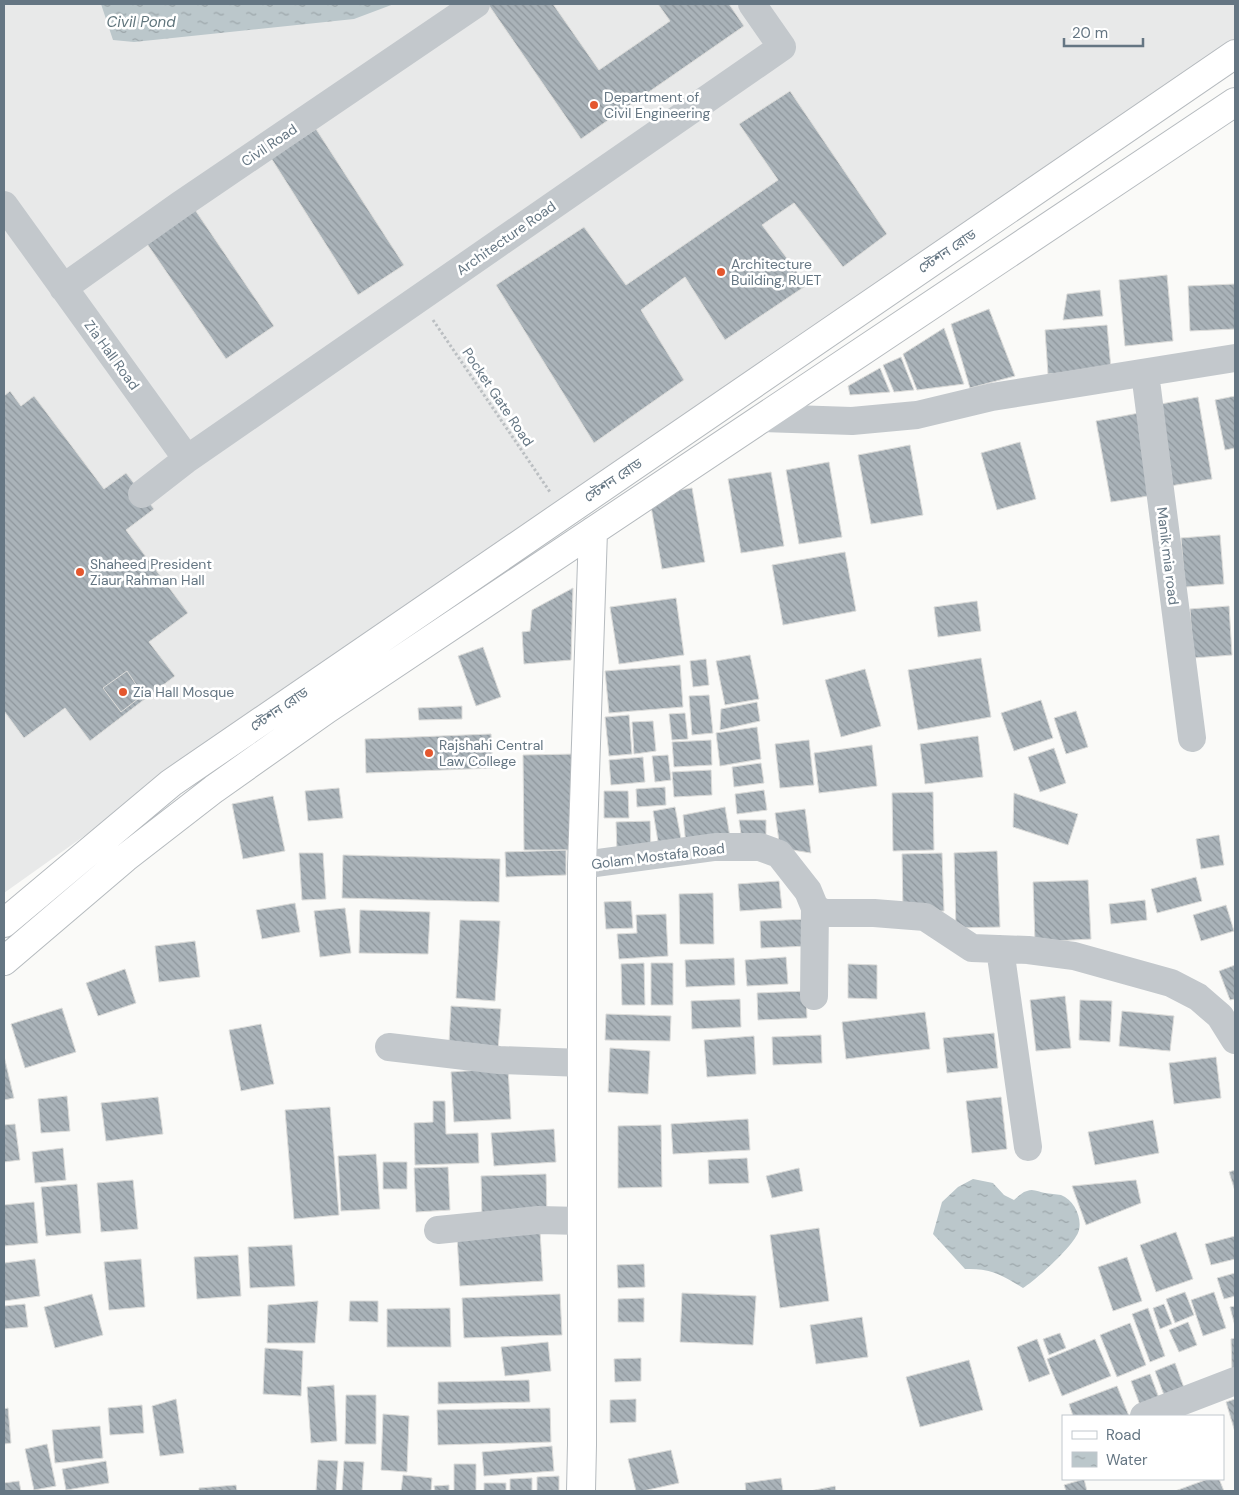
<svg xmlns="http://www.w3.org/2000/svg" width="1239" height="1495" font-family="'DM Sans','Noto Sans Bengali',sans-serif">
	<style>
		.built { fill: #e8e9e9 }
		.water { fill: url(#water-ripples) }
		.building { fill: url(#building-back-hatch); stroke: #dcdcda }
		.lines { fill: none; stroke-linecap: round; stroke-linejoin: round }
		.major-casing { stroke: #b5babe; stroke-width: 30 }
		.path { stroke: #bbbfc2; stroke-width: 3; stroke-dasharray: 2.5 2.5; stroke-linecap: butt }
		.minor { stroke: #c3c8cc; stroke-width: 28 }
		.major { stroke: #fff; stroke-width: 28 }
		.poi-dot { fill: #e4572e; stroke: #fff; stroke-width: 2 }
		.labels { text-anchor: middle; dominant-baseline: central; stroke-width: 5; stroke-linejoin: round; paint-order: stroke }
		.poi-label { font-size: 14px; fill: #657683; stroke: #fff; text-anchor: start }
		.street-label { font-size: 14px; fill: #657683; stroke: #fff }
		.water-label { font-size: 15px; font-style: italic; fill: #60757c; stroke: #fff }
	</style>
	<defs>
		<pattern id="water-ripples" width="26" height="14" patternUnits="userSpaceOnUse" patternTransform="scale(1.25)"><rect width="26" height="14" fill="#bbc7cb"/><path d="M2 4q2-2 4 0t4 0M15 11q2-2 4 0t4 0" fill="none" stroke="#9ca6aa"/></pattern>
		<pattern id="building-back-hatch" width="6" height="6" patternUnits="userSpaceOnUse" patternTransform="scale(1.25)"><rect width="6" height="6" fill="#aab3b9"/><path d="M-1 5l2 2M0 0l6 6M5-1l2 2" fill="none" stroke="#8e969c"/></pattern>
	</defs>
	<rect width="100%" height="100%" fill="#fafaf8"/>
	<path class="built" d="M4 4H1235V39L597 483 346 650 4 893Z"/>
	<path class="water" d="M101 4H394L354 19 134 42 113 40Z
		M973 1179 993 1183 1004 1195 1014 1200C1018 1197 1022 1192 1027 1191 1033 1188 1039 1192 1045 1193 1050 1194 1056 1194 1061 1195 1074 1200 1082 1217 1079 1230 1076 1244 1036 1280 1023 1288 1002 1275 991 1268 965 1269L933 1234 942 1202 958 1187Z"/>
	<path class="building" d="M488 4H553L599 70 670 21 658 4H729L744 26 581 139Z
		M790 91 887 234 843 267 794 203 762 225 807 285 725 340 685 277 641 310 684 380 594 443 496 285 584 227 626 285 778 180 739 124Z
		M316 129 404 265 358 295 271 158Z
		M189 201 274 326 226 359 141 235Z
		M1167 275 1173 341 1125 346 1119 280Z
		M1235 284V329L1190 331 1188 286Z
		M1100 290 1103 316 1063 320 1067 294Z
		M989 309 1015 376 970 388 951 324Z
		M1107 325 1111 369 1048 374 1045 330Z
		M944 328 964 384 917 390 903 354Z
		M901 357 914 390 894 392 883 365Z
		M880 368 890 392 850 395 848 386Z
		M10 391 21 406 34 396 104 489 126 473 154 509 126 530 188 613 149 642 175 676 90 741 65 708 24 738 4 711V396Z
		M1235 396V448L1225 450 1215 400Z
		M1198 397 1212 479 1170 486 1156 405Z
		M1139 413 1154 495 1111 502 1096 421Z
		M1020 442 1036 499 997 510 981 453Z
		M910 445 923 515 871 524 858 455Z
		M829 462 842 537 799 544 786 470Z
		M771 472 784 546 741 553 728 479Z
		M692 488 705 562 662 569 649 495Z
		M1220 535 1224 584 1185 587 1181 538Z
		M845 552 856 611 783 625 772 565Z
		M573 588 571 660 524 664 522 632 530 631 532 610Z
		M676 598 684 655 619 664 610 607Z
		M977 601 981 631 938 637 934 607Z
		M1229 606 1232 655 1193 658 1190 609Z
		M483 647 501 697 476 706 458 656Z
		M750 655 759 699 725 705 716 661Z
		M981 658 991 717 918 730 908 670Z
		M706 659 709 685 693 687 690 661Z
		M680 665 683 707 609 713 605 671Z
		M865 669 881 726 841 737 825 680Z
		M127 671 143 695 121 712 103 688Z
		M709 695 713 733 692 735 689 696Z
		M1041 700 1053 738 1014 751 1001 713Z
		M757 702 760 721 720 730 721 709Z
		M462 706V719L419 720 418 708Z
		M1076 711 1088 747 1066 754 1054 718Z
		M685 713 688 739 672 740 669 714Z
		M629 715 632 754 609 756 605 717Z
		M653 721 656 751 634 754 632 722Z
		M757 727 761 759 720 766 716 733Z
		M491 734 493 768 366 773 365 739Z
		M978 736 983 777 925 784 920 744Z
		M711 740 712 765 674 767 672 742Z
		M809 740 814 785 780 788 775 744Z
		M872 745 877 786 819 793 814 753Z
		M1054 748 1066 783 1040 792 1028 757Z
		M575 754V850H524L523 755Z
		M668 755 671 780 655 782 652 756Z
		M643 757 645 782 611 785 609 760Z
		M761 763 764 783 734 787 732 767Z
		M711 770 712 795 674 797 672 772Z
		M665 787 666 805 637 807 636 789Z
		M339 788 343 818 308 821 305 791Z
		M764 790 767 810 737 814 735 794Z
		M604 791H628L629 818H604Z
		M933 792 934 850 893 851 892 793Z
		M1014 793 1078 814 1068 845 1013 827Z
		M273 796 285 851 243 859 232 804Z
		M675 807 682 844 659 848 653 811Z
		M725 807 730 837 686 845 683 815Z
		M805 809 811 853 780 848 775 813Z
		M739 820H766V842L742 841Z
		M650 821 651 852 617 853 616 822Z
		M1219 835 1224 865 1201 869 1196 839Z
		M566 850V875L506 877 505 852Z
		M997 851 1000 927 956 928 954 853Z
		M299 853H323L326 899 302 900Z
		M942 853 944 911 903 912 902 854Z
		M343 855 500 859 499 902 342 898Z
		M1196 877 1202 901 1157 913 1151 889Z
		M1088 880 1091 939 1035 942 1033 882Z
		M779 881 782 908 740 911 738 884Z
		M713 893 714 944H680L679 894Z
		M1145 900 1147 920 1111 924 1109 904Z
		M631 901 633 928 606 929 604 902Z
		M295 903 300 932 262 939 256 910Z
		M1226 905 1234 931 1201 941 1193 915Z
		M345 908 351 953 320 957 314 911Z
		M360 910 430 912 428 954 359 953Z
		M666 914 668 956 619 959 617 934 637 933 636 915Z
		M809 919 810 946 761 948 760 921Z
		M460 920 500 921 495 1001 456 998Z
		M195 941 200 977 159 982 155 946Z
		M786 957 788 984 747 986 745 960Z
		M734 958 735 985 686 987 685 960Z
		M644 963 645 1005H622L621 964Z
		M651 963H673V1005H651Z
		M848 964 877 965V999L848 998Z
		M1235 965V999L1230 1000 1219 971Z
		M125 969 136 1003 98 1016 86 983Z
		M806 991 807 1018 758 1020 757 993Z
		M1065 996 1071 1048 1036 1051 1030 1000Z
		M740 999 741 1027 692 1029 691 1001Z
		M1080 1000 1112 1001 1110 1042 1079 1040Z
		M451 1006 501 1009 497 1065 448 1062Z
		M62 1008 76 1052 25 1068 11 1024Z
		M1122 1011 1174 1016 1170 1051 1119 1046Z
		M925 1012 930 1049 846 1059 842 1022Z
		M606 1014 671 1016 670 1041 605 1040Z
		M261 1024 274 1084 241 1091 229 1030Z
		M994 1033 998 1068 947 1073 943 1038Z
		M821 1035 822 1063 773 1065 772 1037Z
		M754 1036 756 1074 707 1077 704 1040Z
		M610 1048 650 1051 648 1094 608 1092Z
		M4 1056 14 1098 4 1100Z
		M1216 1057 1221 1098 1174 1104 1169 1063Z
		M508 1068 511 1119 454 1122 451 1072Z
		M67 1096 70 1131 41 1133 38 1099Z
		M158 1097 163 1134 106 1141 101 1103Z
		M1001 1097 1007 1149 972 1153 966 1101Z
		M433 1101H445L446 1134 478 1133 479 1163 415 1165 414 1123 433 1122Z
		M330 1107 339 1215 294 1219 285 1110Z
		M748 1119 750 1150 673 1154 671 1124Z
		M1153 1120 1159 1153 1095 1165 1088 1132Z
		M15 1124 20 1160 4 1162V1125Z
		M661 1125 662 1187 618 1188V1126Z
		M554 1129 556 1162 494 1166 491 1133Z
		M63 1148 66 1180 35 1183 32 1152Z
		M376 1154 380 1209 341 1211 338 1156Z
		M747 1158 749 1183 709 1184 708 1160Z
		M383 1162H407V1189H383Z
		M448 1167 450 1210 416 1212 414 1168Z
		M799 1168 803 1191 772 1198 766 1176Z
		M1235 1170V1191L1229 1172Z
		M546 1174 547 1215 482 1217 481 1176Z
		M133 1180 138 1229 101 1232 97 1183Z
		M1136 1180 1141 1203 1086 1225 1072 1186Z
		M77 1184 81 1233 46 1236 41 1187Z
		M34 1202 38 1243 4 1246V1205Z
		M819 1228 829 1301 780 1308 770 1235Z
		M540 1231 543 1281 460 1286 457 1236Z
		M1176 1232 1193 1279 1156 1292 1140 1245Z
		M1235 1236V1259L1211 1265 1205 1244Z
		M292 1245 295 1286 250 1288 248 1247Z
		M238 1255 241 1296 197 1299 194 1257Z
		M1127 1257 1142 1301 1113 1311 1098 1267Z
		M35 1259 40 1296 4 1301V1263Z
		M141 1259 145 1307 109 1310 104 1262Z
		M644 1264 645 1287 618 1288 617 1265Z
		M1235 1273V1296L1224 1299 1217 1278Z
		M1185 1292 1194 1315 1175 1323 1166 1299Z
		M1214 1292 1226 1328 1203 1336 1191 1300Z
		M682 1293 756 1296 753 1345 680 1342Z
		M92 1294 103 1335 55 1348 44 1307Z
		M560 1294 562 1335 464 1338 462 1298Z
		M644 1298V1322H618V1299Z
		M318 1301 315 1343H267L268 1305Z
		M350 1301H378V1322L349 1321Z
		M25 1304 28 1327 4 1329V1306Z
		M1164 1304 1172 1324 1160 1329 1153 1308Z
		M1235 1306V1326L1230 1307Z
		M450 1308 451 1347H387V1309Z
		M1148 1308 1165 1356 1150 1362 1132 1314Z
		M862 1317 868 1357 816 1364 810 1325Z
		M1188 1322 1197 1345 1179 1352 1169 1330Z
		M1130 1323 1146 1365 1117 1377 1100 1335Z
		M1060 1333 1066 1348 1049 1355 1043 1339Z
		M1235 1338V1369L1232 1370 1231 1339Z
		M1037 1339 1050 1374 1029 1382 1017 1347Z
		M1095 1339 1111 1376 1062 1396 1047 1359Z
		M548 1342 551 1371 505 1376 501 1347Z
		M265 1348 303 1351 301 1396 263 1394Z
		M641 1358V1381L615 1382 614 1359Z
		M969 1360 983 1410 920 1427 906 1377Z
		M1175 1363 1187 1396 1167 1403 1155 1371Z
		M1150 1374 1162 1406 1143 1413 1131 1381Z
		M529 1380 530 1402 438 1404V1382Z
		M334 1385 337 1441 311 1443 307 1387Z
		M1117 1386 1129 1416H1073L1069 1404Z
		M346 1395H376V1444H345Z
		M176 1399 184 1453 160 1456 152 1406Z
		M636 1399V1422L610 1423V1400Z
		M1235 1399V1432L1226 1402Z
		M142 1405 144 1433 110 1435 108 1408Z
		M8 1408 11 1443 4 1444V1409Z
		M550 1408 551 1442 438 1445 437 1410Z
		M383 1414 409 1416 407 1472 381 1470Z
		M100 1426 103 1458 55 1463 52 1430Z
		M47 1444 56 1486 34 1490 25 1449Z
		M552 1446 554 1471 484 1476 482 1452Z
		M671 1450 679 1483 643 1491H636L628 1459Z
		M318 1460 338 1461 336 1491H316Z
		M106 1461 109 1483 66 1490 62 1469Z
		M344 1461 364 1462 362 1491H342Z
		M454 1464H476V1491H454Z
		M403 1475 432 1478 431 1491H401Z
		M559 1476V1491H537V1477Z
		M532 1478V1491H510V1479Z
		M781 1478 783 1491H746L745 1483Z
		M1084 1479 1087 1491H1066L1064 1485Z
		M1208 1479H1219L1224 1491H1175Z
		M19 1481 21 1491H4V1483Z
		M484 1483H506V1491H484Z
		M236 1485 237 1491H199V1488Z
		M449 1485V1491H435L434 1486Z
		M835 1486 836 1491H810Z"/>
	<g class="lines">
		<defs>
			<path id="major" d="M4 923 171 783 1235 54
				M4 961 125 858 214 789 327 709 1235 102
				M581 1491 582 1445V865L593 531"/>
		</defs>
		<use href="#major" class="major-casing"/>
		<path class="path" d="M433 320 550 492"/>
		<path class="minor" d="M4 205 187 459 142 494
			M63 288 180 205 476 4
			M1145 373 1192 738
			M762 418 852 421 917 415 992 397 1235 358
			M187 459 782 47 752 4
			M582 865 715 847H760L779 854 808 891 815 908 824 913H874L925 917 972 948 1028 950 1074 956 1171 983 1198 997 1220 1016 1235 1040
			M1000 949 1028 1147
			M814 996 815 908
			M389 1047 499 1060 582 1063
			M438 1230 538 1220 582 1221
			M1144 1416 1235 1381"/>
		<use href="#major" class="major"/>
	</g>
	<g class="poi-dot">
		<circle cx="594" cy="105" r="5"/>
		<circle cx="721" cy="272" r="5"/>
		<circle cx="80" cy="572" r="5"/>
		<circle cx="123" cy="692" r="5"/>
		<circle cx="429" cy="753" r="5"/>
	</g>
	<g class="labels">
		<g class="poi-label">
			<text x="604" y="97">Department of<tspan x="604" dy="16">Civil Engineering</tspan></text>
			<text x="731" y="264">Architecture<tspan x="731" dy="16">Building, RUET</tspan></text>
			<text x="90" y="564">Shaheed President<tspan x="90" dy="16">Ziaur Rahman Hall</tspan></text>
			<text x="133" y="692">Zia Hall Mosque</text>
			<text x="439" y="745">Rajshahi Central<tspan x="439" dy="16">Law College</tspan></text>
		</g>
		<g class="street-label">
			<text transform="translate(269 145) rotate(-34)">Civil Road</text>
			<text transform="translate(506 238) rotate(-35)">Architecture Road</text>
			<text transform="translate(947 251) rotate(-34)">স্টেশন রোড</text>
			<text transform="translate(112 355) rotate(54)">Zia Hall Road</text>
			<text transform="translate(498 397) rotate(56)">Pocket Gate Road</text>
			<text transform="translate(613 480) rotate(-34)">স্টেশন রোড</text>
			<text transform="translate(1168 556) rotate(83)">Manik mia road</text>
			<text transform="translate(279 709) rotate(-34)">স্টেশন রোড</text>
			<text transform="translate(658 856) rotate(-7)">Golam Mostafa Road</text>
		</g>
		<g class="water-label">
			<text x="141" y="22">Civil Pond</text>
		</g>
	</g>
	<rect width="1239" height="1495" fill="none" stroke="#657683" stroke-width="10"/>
	<rect x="1062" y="1415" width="162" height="65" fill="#ffffff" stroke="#c1c8cd"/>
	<rect x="1072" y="1431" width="25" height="8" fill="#ffffff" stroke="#c1c8cd"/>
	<text x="1106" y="1440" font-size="15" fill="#657683">Road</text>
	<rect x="1072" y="1452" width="25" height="15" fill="url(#water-ripples)" stroke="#c1c8cd"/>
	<text x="1106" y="1465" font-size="15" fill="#657683">Water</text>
	<path d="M1064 38v8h79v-8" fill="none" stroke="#657683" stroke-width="2.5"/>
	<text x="1072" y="38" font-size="15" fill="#657683" stroke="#ffffff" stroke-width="4" paint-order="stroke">20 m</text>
</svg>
